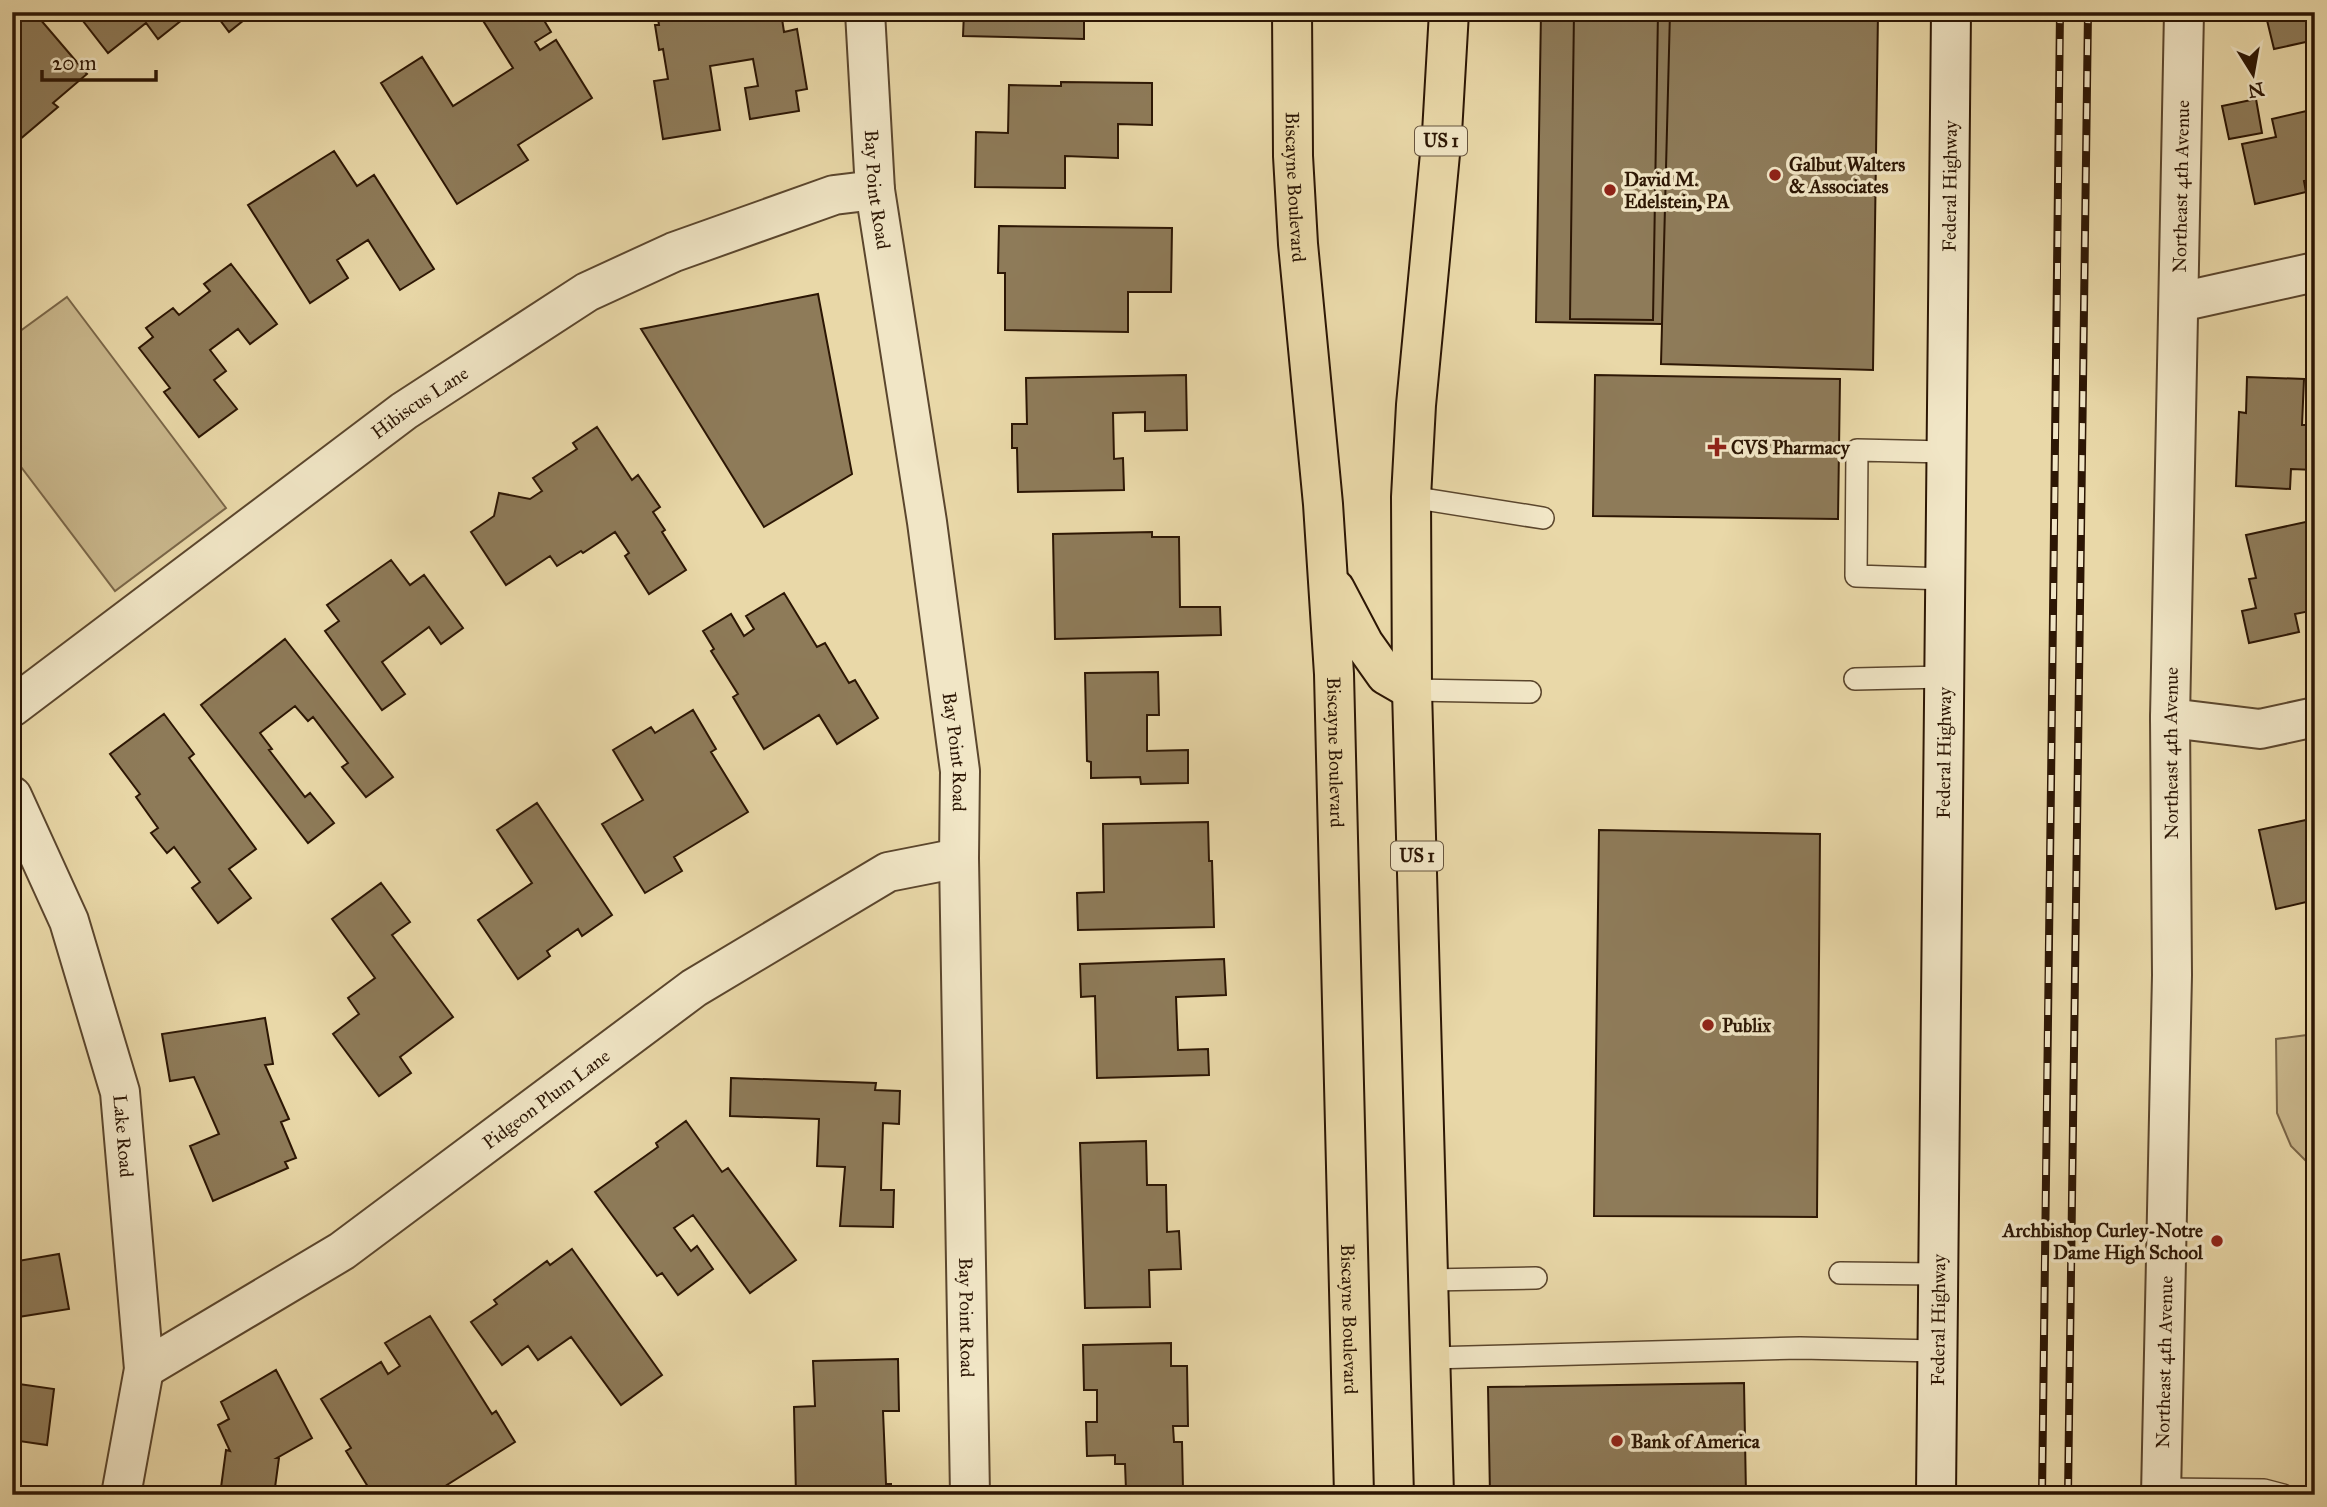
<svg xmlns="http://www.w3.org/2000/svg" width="2327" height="1507" font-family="'IM FELL Great Primer',serif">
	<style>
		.green { fill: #c9b78c; stroke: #7a6648; stroke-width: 2 }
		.building { fill: #8e7b59; stroke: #2c1604; stroke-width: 2 }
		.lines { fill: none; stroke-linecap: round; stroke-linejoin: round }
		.lane-casing { stroke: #5b462d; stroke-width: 24 }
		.street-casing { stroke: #5b462d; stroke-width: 42 }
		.secondary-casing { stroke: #2c1604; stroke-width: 42 }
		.primary-casing { stroke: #2c1604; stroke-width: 42 }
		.lane { stroke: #f1e6c6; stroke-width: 21 }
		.street { stroke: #f1e6c6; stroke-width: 38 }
		.secondary { stroke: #f1e6c6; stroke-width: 38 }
		.primary { stroke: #e9d8a8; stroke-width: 38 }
		.rail-casing { stroke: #2c1604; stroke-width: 8 }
		.rail { stroke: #f1e6c6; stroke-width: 5; stroke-dasharray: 16; stroke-linecap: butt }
		.poi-dot { fill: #8f2418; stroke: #f1e6c6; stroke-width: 2.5 }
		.labels { text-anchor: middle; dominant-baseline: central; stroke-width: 7; stroke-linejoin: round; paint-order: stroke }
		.shield { fill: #f1e6c6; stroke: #67543e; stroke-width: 2 }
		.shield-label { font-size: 18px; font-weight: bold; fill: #2c1604 }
		.poi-label { font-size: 19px; font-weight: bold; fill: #2c1604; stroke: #f1e6c6; text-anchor: start }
		.street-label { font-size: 19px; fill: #2c1604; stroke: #f1e6c6 }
	</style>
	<rect width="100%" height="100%" fill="#e9d8a8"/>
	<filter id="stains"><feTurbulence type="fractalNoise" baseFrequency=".00286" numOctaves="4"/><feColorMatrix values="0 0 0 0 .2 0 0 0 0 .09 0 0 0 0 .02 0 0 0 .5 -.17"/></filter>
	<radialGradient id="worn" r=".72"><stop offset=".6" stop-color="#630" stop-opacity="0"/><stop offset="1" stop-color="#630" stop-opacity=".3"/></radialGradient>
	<path class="green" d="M67 297 226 508 115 591 12 455V337Z
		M2315 1034V1170L2291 1146 2277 1113 2276 1039Z"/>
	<path class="building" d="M12 12H34L87 74 53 103 58 107 12 146Z
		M76 12H192L158 39 146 23 108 53Z
		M214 12H254L229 32Z
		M494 12H539L551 32 535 42 540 50 556 40 592 98 518 145 528 160 457 204 381 83 422 57 453 106 513 68 482 19Z
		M657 12H781L784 32 797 29 807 89 796 91 799 111 750 119 745 88 758 86 753 59 710 66 720 130 663 139 654 81 668 79 663 49 659 50 655 25H659Z
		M964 12H1084V39L963 36Z
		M1541 12H1670L1662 324 1536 322Z
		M1574 12H1658L1653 320 1570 319Z
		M1670 12H1878L1873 370 1661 364Z
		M2265 12H2315V40L2274 49Z
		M1061 82 1152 83V125L1118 124V158L1065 156V188L975 187 976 132 1008 133 1009 85 1061 86Z
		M2256 99 2262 133 2229 139 2222 106Z
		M2315 109V179L2304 181 2306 192 2255 204 2242 144 2276 137 2272 119Z
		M334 151 357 186 374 175 434 269 400 290 368 240 337 260 348 278 310 303 248 205Z
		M999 226 1172 228 1171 292H1128V332L1005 330V273H998Z
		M231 264 277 324 250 344 238 329 210 350 226 371 214 380 237 409 199 437 164 392 170 388 139 348 153 337 146 328 173 308 179 315 210 291 204 284Z
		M818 294 852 474 764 527 641 329Z
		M1186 375 1187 430 1145 431V412L1113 413 1114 459 1123 458 1124 490 1018 492 1017 448H1012V424H1027L1026 378Z
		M1595 375 1840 379 1838 519 1593 516Z
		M2247 377 2304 379 2302 425H2315V470L2291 469 2290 489 2236 486 2239 412 2246 413Z
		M597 427 632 480 638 475 660 507 653 512 665 530 662 532 686 570 649 594 625 556 629 553 615 532 583 553 581 551 557 566 550 556 506 585 471 532 494 516 499 493 530 499 542 491 533 478 577 449 573 443Z
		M2315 520V610L2295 614 2299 632 2249 643 2242 611 2256 608 2249 579 2256 578 2246 535Z
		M1152 532V537H1179L1180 607H1220L1221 635 1055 639 1053 534Z
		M391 560 410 585 424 575 463 628 441 644 429 627 382 662 405 694 382 710 325 631 339 621 327 605Z
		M784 593 817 647 825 643 849 683 855 680 878 718 837 744 819 715 764 749 733 697 738 694 711 651 714 649 703 631 731 614 744 636 754 629 746 616Z
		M285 639 393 777 366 797 342 767 348 763 313 717 308 721 295 706 260 733 272 749 269 750 305 797 310 793 334 823 308 843 201 705Z
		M1158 672 1159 715H1147V751L1188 750V783L1141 784 1140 777 1091 778V762L1087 761 1085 673Z
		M693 710 716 749 711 752 748 812 674 857 682 871 645 893 602 824 643 800 613 750 651 727 655 733Z
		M164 714 194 754 189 758 256 849 229 869 251 898 218 923 192 888 200 882 174 847 167 853 151 833 158 828 136 797 140 794 110 754Z
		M537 803 612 915 582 936 578 929 547 951 550 956 518 979 478 920 532 883 497 830Z
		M2306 820 2312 845 2315 844V900L2276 909 2259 830Z
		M1208 822 1209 861H1212L1214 927 1078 930 1077 893 1104 892 1103 824Z
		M1599 830 1820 834 1817 1217 1594 1216Z
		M381 883 410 922 392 935 453 1017 400 1057 411 1073 379 1096 333 1034 359 1014 348 998 375 978 332 919Z
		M1224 959 1226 995 1176 997 1178 1050 1208 1049 1209 1075 1097 1078 1095 996 1081 997 1080 964Z
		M265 1018 273 1064 265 1065 289 1119 281 1122 296 1158 285 1162 288 1168 213 1201 190 1146 219 1134 194 1077 170 1081 162 1034Z
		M731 1078 876 1083 875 1090 900 1091 899 1124 883 1123 881 1190H894L893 1227 840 1226 845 1167 817 1166 819 1119 730 1116Z
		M686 1121 722 1172 728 1168 796 1260 750 1293 693 1215 674 1228 691 1251 697 1246 713 1269 678 1295 662 1273 657 1276 595 1192 658 1147 656 1143Z
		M1146 1141 1147 1185H1166L1167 1232 1179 1231 1181 1269 1149 1270 1150 1307 1085 1308 1080 1143Z
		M572 1249 662 1375 621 1405 571 1337 538 1360 528 1346 502 1365 471 1322 497 1304 494 1300 547 1261 550 1265Z
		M59 1254 69 1309 12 1318V1262Z
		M430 1316 492 1414 496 1411 515 1442 431 1495H373L346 1451 351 1448 321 1399 381 1362 388 1374 400 1366 385 1343Z
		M1171 1343V1366H1187L1188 1426H1173L1174 1442H1182L1183 1489 1126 1490 1125 1464H1115V1455L1087 1456 1086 1422H1097V1390H1084L1083 1345Z
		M898 1359 899 1411H883L886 1484H891V1495H796L794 1407 815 1406 813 1361Z
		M276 1370 312 1438 277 1458H279L274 1495H220L226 1450 230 1451 218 1425 229 1419 221 1402Z
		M12 1383 54 1389 47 1445 12 1440Z
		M1744 1383 1746 1495H1490L1488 1387Z"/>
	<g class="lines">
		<defs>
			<path id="lane" d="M1411 497 1543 518
				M1945 579 1856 576 1857 450 1946 452
				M1855 679 1944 677
				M1412 690 1530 692
				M1840 1273 1938 1274
				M1428 1280 1536 1278
				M1430 1358 1800 1348 1937 1351
				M2161 1489 2264 1490 2283 1495"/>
			<g id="street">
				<path id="s1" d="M865 12 875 190 927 522 960 771 959 858 970 1495"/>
				<path d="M2180 302 2315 272"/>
				<path id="s2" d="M12 707 404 411 587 292 674 252 834 195 875 190"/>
				<path d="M2170 718 2260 729 2315 717"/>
				<path id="s3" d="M12 796 69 921 120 1092 144 1369 121 1495"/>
				<path id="s4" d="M144 1369 342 1251 694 988 888 872 959 858"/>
				<path id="s5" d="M2161 1495 2172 975 2170 718 2184 12"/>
			</g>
			<g id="secondary">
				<path id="s6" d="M1936 1495 1951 12"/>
			</g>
			<g id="primary">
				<path id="s7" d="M1292 12 1293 156 1298 244 1323 504 1334 674 1354 1495"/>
				<path d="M1335 589 1364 644 1386 675 1412 690"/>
				<path d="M1434 1495 1412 690 1411 497 1416 405 1442 133 1449 12"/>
			</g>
		</defs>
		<use href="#lane" class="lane-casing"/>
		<use href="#street" class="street-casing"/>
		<use href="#secondary" class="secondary-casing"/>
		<use href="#primary" class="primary-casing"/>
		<use href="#lane" class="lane"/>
		<use href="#street" class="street"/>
		<use href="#secondary" class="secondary"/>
		<use href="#primary" class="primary"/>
		<defs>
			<path id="rail" d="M2042 1495C2047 1001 2056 506 2060 12
				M2068 1495 2088 12"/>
		</defs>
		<use href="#rail" class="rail-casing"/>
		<use href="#rail" class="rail"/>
	</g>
	<g class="poi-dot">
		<circle cx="1775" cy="175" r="7"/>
		<circle cx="1610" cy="190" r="7"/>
		<path d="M1713.5 436.5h7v7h7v7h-7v7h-7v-7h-7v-7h7z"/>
		<circle cx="1708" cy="1025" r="7"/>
		<circle cx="2217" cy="1241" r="7"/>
		<circle cx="1617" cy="1441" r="7"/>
	</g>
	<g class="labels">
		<g class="shield">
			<rect x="1415" y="126.5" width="52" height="29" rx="5"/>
			<rect x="1391" y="841.5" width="52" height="29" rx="5"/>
		</g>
		<g class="shield-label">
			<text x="1441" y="141">US 1</text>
			<text x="1417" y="856">US 1</text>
		</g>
		<g class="poi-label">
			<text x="1789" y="164">Galbut Walters<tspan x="1789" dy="22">&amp; Associates</tspan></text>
			<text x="1624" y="179">David M.<tspan x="1624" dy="22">Edelstein, PA</tspan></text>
			<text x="1731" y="447">CVS Pharmacy</text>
			<text x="1722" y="1025">Publix</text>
			<text x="2203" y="1230" text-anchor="end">Archbishop Curley-Notre<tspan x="2203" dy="22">Dame High School</tspan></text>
			<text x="1631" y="1441">Bank of America</text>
		</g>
		<g class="street-label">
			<text stroke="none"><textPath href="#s7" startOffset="175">Biscayne Boulevard</textPath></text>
			<text stroke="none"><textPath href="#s6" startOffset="1309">Federal Highway</textPath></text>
			<text stroke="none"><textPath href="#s5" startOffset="1309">Northeast 4th Avenue</textPath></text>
			<text stroke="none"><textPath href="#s1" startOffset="178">Bay Point Road</textPath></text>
			<text stroke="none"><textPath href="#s2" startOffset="509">Hibiscus Lane</textPath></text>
			<text stroke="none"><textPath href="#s1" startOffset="746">Bay Point Road</textPath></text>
			<text stroke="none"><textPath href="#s7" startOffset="742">Biscayne Boulevard</textPath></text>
			<text stroke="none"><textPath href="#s6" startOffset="742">Federal Highway</textPath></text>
			<text stroke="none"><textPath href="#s5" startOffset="742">Northeast 4th Avenue</textPath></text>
			<text stroke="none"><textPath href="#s4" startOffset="485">Pidgeon Plum Lane</textPath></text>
			<text stroke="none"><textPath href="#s3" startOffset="360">Lake Road</textPath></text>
			<text stroke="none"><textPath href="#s1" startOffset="1312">Bay Point Road</textPath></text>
			<text stroke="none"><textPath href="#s7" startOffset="1309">Biscayne Boulevard</textPath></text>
			<text stroke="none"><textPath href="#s6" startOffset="175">Federal Highway</textPath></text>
			<text stroke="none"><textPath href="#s5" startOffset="133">Northeast 4th Avenue</textPath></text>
		</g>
	</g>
	<rect width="2327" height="1507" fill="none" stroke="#e9d8a8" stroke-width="42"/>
	<rect x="14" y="14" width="2299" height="1479" fill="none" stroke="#2c1604" stroke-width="3.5"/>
	<rect x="21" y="21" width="2285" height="1465" fill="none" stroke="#2c1604" stroke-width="2"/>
	<g transform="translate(2253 74) rotate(169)" stroke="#f1e6c6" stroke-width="5" paint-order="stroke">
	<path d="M0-5L12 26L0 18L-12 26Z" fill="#2c1604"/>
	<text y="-10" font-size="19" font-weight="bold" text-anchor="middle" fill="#2c1604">N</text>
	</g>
	<path d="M42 70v10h114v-10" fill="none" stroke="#2c1604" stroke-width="3.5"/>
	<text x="52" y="70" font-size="21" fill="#2c1604" stroke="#f1e6c6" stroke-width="5" paint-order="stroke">20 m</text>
	<rect width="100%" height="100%" filter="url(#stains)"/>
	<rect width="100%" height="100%" fill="url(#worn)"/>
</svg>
